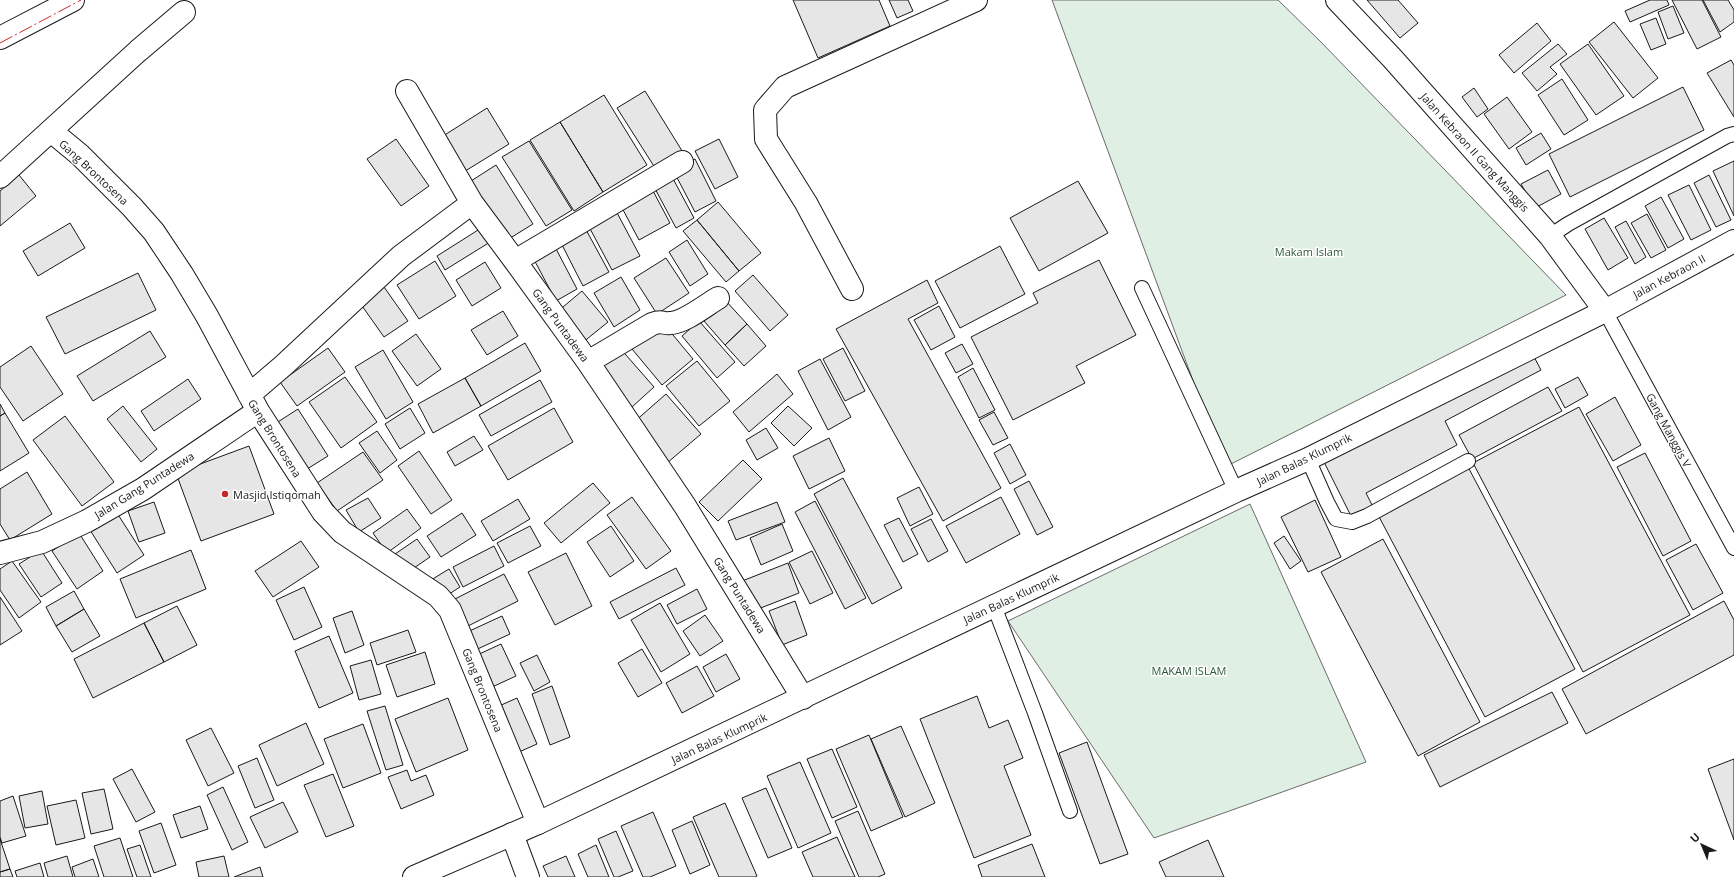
<svg xmlns="http://www.w3.org/2000/svg" width="1734" height="877" font-family="'Open Sans',sans-serif">
	<style>
		.green { fill: #e0efe3; stroke: #6a6a6a }
		.building { fill: #e6e6e6; stroke: #1a1a1a }
		.lines { fill: none; stroke-linecap: round; stroke-linejoin: round }
		.lane-casing { stroke: #1a1a1a; stroke-width: 16 }
		.street-casing { stroke: #1a1a1a; stroke-width: 24 }
		.secondary-casing { stroke: #1a1a1a; stroke-width: 24 }
		.lane { stroke: #fff; stroke-width: 14 }
		.street { stroke: #fff; stroke-width: 22 }
		.secondary { stroke: #fff; stroke-width: 22 }
		.power { stroke: #c62828; stroke-width: 1; stroke-dasharray: 14 3 2 3; stroke-linecap: butt }
		.poi-dot { fill: #c62828; stroke: #fff; stroke-width: 1.5 }
		.labels { text-anchor: middle; dominant-baseline: central; stroke-width: 3; stroke-linejoin: round; paint-order: stroke }
		.street-label { font-size: 11px; fill: #1a1a1a; stroke: #fff }
		.park-label { font-size: 11px; fill: #2b5a34; stroke: #fff }
		.poi-label { font-size: 11px; fill: #1a1a1a; stroke: #fff; text-anchor: start }
	</style>
	<rect width="100%" height="100%" fill="#fff"/>
	<path class="green" d="M1052 0H1278L1320 41 1566 295 1225 467Z
		M1250 504 1366 762 1154 838 1008 621Z"/>
	<path class="building" d="M793 0H879L890 26 818 58Z
		M889 0H908L913 11 897 18Z
		M1367 0H1398L1418 23 1400 38Z
		M1650 0H1667L1669 5 1630 22 1625 11Z
		M1672 0H1702L1721 37 1697 49Z
		M1703 0H1728L1734 10V22L1720 32Z
		M1673 6 1684 33 1668 39 1658 12Z
		M1656 18 1666 44 1651 50 1640 24Z
		M1614 22 1658 78 1633 98 1589 42Z
		M1537 23 1551 41 1514 73 1499 55Z
		M1558 44 1567 54 1550 67 1557 74 1537 91 1522 73Z
		M1588 44 1624 96 1596 115 1560 64Z
		M1731 60 1734 65V117L1707 73Z
		M1562 79 1588 120 1564 135 1538 95Z
		M1683 87 1704 130 1570 197 1549 154Z
		M1474 88 1488 109 1477 117 1462 97Z
		M645 91 684 154 657 171 617 108Z
		M604 95 647 165 603 192 560 122Z
		M1507 97 1532 132 1509 149 1484 114Z
		M487 108 509 144 462 173 440 138Z
		M560 122 603 192 574 211 530 140Z
		M1541 133 1551 149 1526 165 1516 148Z
		M396 139 429 186 401 206 367 159Z
		M719 139 738 177 715 189 695 151Z
		M529 141 572 210 546 226 502 157Z
		M695 159 716 201 695 212 673 170Z
		M1734 161V216L1713 171Z
		M496 165 533 224 507 240 471 181Z
		M1548 170 1561 194 1535 208 1521 184Z
		M670 173 694 218 676 228 652 183Z
		M19 175 36 196 0 226V191Z
		M1709 175 1731 220 1716 227 1694 183Z
		M1078 181 1108 233 1039 271 1010 218Z
		M1689 185 1711 230 1691 240 1668 195Z
		M652 189 670 223 639 240 621 206Z
		M1661 197 1684 239 1668 248 1645 206Z
		M718 202 761 253 739 271 697 220Z
		M615 209 640 256 612 270 587 223Z
		M1647 214 1666 250 1651 258 1631 223Z
		M1604 218 1628 258 1608 270 1585 229Z
		M697 220 739 271 726 282 683 231Z
		M1626 221 1646 257 1635 264 1615 227Z
		M70 223 85 248 38 276 23 251Z
		M486 225 495 239 445 270 437 256Z
		M584 226 609 272 583 286 559 239Z
		M687 240 708 274 690 286 669 252Z
		M553 243 577 289 556 301 531 254Z
		M1000 246 1025 294 960 328 935 281Z
		M666 258 689 293 657 314 634 278Z
		M1099 260 1136 335 1076 366 1085 383 1013 420 971 337 1038 303 1033 293Z
		M435 261 456 296 419 319 397 285Z
		M485 262 501 288 472 306 456 280Z
		M138 273 156 310 65 354 46 317Z
		M753 275 788 315 770 331 735 291Z
		M621 277 640 310 614 327 594 293Z
		M927 280 938 303 908 319 1001 488 943 521 836 329Z
		M384 287 408 321 384 337 360 303Z
		M582 291 608 322 582 343 557 312Z
		M726 301 747 324 725 345 704 321Z
		M939 306 955 337 931 350 914 320Z
		M503 311 518 336 487 355 471 330Z
		M699 321 735 362 717 378 682 336Z
		M663 323 693 359 662 385 632 349Z
		M747 324 766 346 744 366 725 345Z
		M150 331 166 357 93 401 77 376Z
		M416 334 441 369 417 386 392 351Z
		M525 343 541 371 481 406 465 378Z
		M962 344 973 364 956 373 945 353Z
		M31 346 63 394 23 421 0 387V367Z
		M619 347 654 387 632 407 596 367Z
		M328 348 345 372 297 406 280 382Z
		M843 348 865 391 845 401 823 359Z
		M383 350 413 402 386 419 355 367Z
		M1532 353 1541 370 1445 421 1457 445 1366 493 1374 509 1353 520 1324 462Z
		M820 359 851 417 828 430 798 371Z
		M697 361 730 401 699 426 666 386Z
		M973 368 995 410 979 418 958 377Z
		M777 374 793 394 749 432 733 412Z
		M345 377 377 422 341 448 309 402Z
		M1578 377 1588 395 1565 408 1555 389Z
		M465 378 481 406 433 433 418 404Z
		M188 379 201 399 154 431 141 411Z
		M540 380 552 402 491 436 479 415Z
		M1548 387 1562 411 1472 459 1459 435Z
		M666 394 701 434 667 463 633 423Z
		M1615 397 1641 445 1613 461 1586 414Z
		M0 404 5 413 0 416Z
		M123 406 157 449 141 462 107 419Z
		M788 406 812 428 794 446 771 423Z
		M1579 407 1690 615 1583 672 1473 463Z
		M410 408 425 433 400 449 385 424Z
		M554 408 573 442 508 480 488 446Z
		M298 409 328 456 299 474 270 427Z
		M994 412 1008 438 993 445 979 420Z
		M5 413 29 453 0 471V416Z
		M65 416 114 482 82 506 33 440Z
		M766 428 778 448 757 460 746 440Z
		M377 431 397 460 380 473 359 443Z
		M474 436 483 450 455 466 447 452Z
		M829 438 845 471 809 489 793 456Z
		M1010 444 1026 475 1010 484 994 453Z
		M249 446 274 514 201 541 176 473Z
		M419 451 452 500 431 514 398 466Z
		M363 452 383 480 337 511 317 483Z
		M1645 453 1691 541 1663 556 1617 467Z
		M743 460 762 479 718 521 699 502Z
		M1467 465 1575 669 1485 717 1377 513Z
		M27 472 52 514 10 540 0 524V489Z
		M843 478 902 588 872 604 814 494Z
		M1029 481 1053 527 1037 535 1014 489Z
		M593 483 610 503 561 543 544 523Z
		M919 487 933 514 910 526 897 498Z
		M632 497 671 551 646 569 607 515Z
		M1001 497 1020 534 966 563 946 526Z
		M368 498 381 518 359 532 346 510Z
		M518 499 530 519 493 541 481 521Z
		M1315 500 1341 557 1308 572 1281 517Z
		M815 501 866 598 845 609 795 512Z
		M154 502 165 533 139 542 128 511Z
		M777 502 785 522 736 540 728 521Z
		M407 509 421 528 387 553 373 533Z
		M117 513 144 555 117 573 90 530Z
		M462 513 476 535 441 557 427 536Z
		M899 518 918 554 903 562 884 525Z
		M931 519 948 551 928 562 911 529Z
		M782 524 793 551 761 565 750 538Z
		M530 526 541 546 508 563 497 543Z
		M611 526 634 561 610 577 587 542Z
		M79 533 103 571 77 589 52 551Z
		M1284 536 1301 561 1290 569 1274 543Z
		M417 539 430 557 408 572 395 554Z
		M1383 539 1480 722 1418 756 1321 572Z
		M301 541 319 567 273 597 255 571Z
		M1696 544 1723 593 1693 610 1666 560Z
		M494 546 504 566 463 587 453 567Z
		M41 550 62 583 41 597 19 564Z
		M191 550 206 589 136 618 120 579Z
		M812 551 833 593 810 604 789 562Z
		M566 553 592 606 555 625 528 572Z
		M12 561 41 602 19 618 0 590V569Z
		M788 563 799 593 753 611 742 581Z
		M676 568 685 585 619 619 610 602Z
		M449 569 460 587 443 598 431 580Z
		M504 574 518 601 464 628 451 601Z
		M304 587 322 627 294 640 276 600Z
		M697 589 707 609 677 624 667 605Z
		M74 591 84 609 56 626 46 607Z
		M0 597 22 631 0 645Z
		M795 601 807 635 782 645 769 611Z
		M1724 601 1734 620V655L1586 734 1562 689Z
		M660 603 690 654 661 672 631 620Z
		M177 606 197 645 164 662 144 623Z
		M84 609 100 636 72 652 56 626Z
		M352 611 364 645 345 653 333 618Z
		M705 615 723 641 700 656 683 631Z
		M502 616 510 634 471 652 463 634Z
		M144 623 164 662 93 698 74 659Z
		M408 630 416 652 377 665 370 643Z
		M329 636 353 693 319 708 295 651Z
		M501 644 516 676 490 688 475 656Z
		M642 649 662 683 638 697 618 663Z
		M425 652 435 684 397 697 386 665Z
		M726 654 740 679 716 692 703 667Z
		M537 655 550 682 534 691 520 663Z
		M371 660 381 694 359 700 350 666Z
		M697 666 714 696 682 713 666 683Z
		M552 686 570 737 550 745 532 694Z
		M1552 692 1568 723 1440 787 1424 755Z
		M977 696 989 728 1008 720 1023 758 1004 766 1031 835 974 858 920 719Z
		M448 698 468 750 416 772 395 719Z
		M517 698 537 744 519 752 499 706Z
		M385 706 403 765 386 770 367 711Z
		M306 723 324 764 277 786 259 745Z
		M363 724 381 773 343 788 324 739Z
		M901 726 935 803 905 817 871 739Z
		M211 728 234 773 208 786 186 740Z
		M869 735 903 817 871 831 836 749Z
		M1087 742 1128 854 1100 864 1059 753Z
		M832 749 857 807 832 818 807 759Z
		M257 758 274 800 255 808 238 766Z
		M1734 759V840L1708 769Z
		M800 762 831 833 798 848 767 776Z
		M132 769 155 812 136 822 113 779Z
		M407 770 411 781 426 775 434 795 401 809 388 777Z
		M333 774 354 826 326 837 304 785Z
		M223 787 248 842 232 850 207 795Z
		M766 788 792 848 768 858 742 798Z
		M104 789 113 829 91 834 82 793Z
		M42 791 48 824 25 828 19 796Z
		M13 796 26 836 2 843 0 837V801Z
		M76 800 85 838 56 845 47 806Z
		M283 802 298 832 265 848 250 817Z
		M725 803 757 876 755 877H719L693 817Z
		M200 806 208 829 181 838 173 815Z
		M858 811 885 874 878 877H859L835 821Z
		M653 812 676 866 650 877H643L621 826Z
		M692 821 710 865 690 874 672 830Z
		M161 823 176 865 154 873 139 831Z
		M616 831 633 871 618 877H614L598 839Z
		M837 837 855 877H813L802 852Z
		M120 838 133 877H104L94 846Z
		M0 839 10 869 0 872Z
		M1208 840 1224 877H1166L1159 862Z
		M1032 844 1045 877H982L978 865Z
		M140 845 151 877H137L127 849Z
		M596 845 609 877H588L578 854Z
		M67 856 73 877H48L44 863Z
		M224 856 229 877H199L196 862Z
		M566 856 575 877H548L543 866Z
		M93 859 99 877H75L72 867Z
		M40 863 44 877H17L15 871Z
		M260 867 263 877H234Z
		M10 869 13 877H0V872Z"/>
	<g class="lines">
		<defs>
			<path id="lane" d="M1550 236 1568 224 1727 136 1734 134
				M1142 288 1236 491
				M1605 311 1734 548
				M1308 459 1327 502 1336 519 1352 522 1367 516 1468 461
				M994 606 1035 713 1070 811"/>
			<path id="street" d="M1337 0 1392 58 1550 236 1605 311
				M0 38 73 0
				M407 91 472 203 515 261 588 362 685 506 803 698
				M51 131 80 155 132 207 154 232 182 274 207 316 258 411 323 512 342 532 438 596 450 610 538 823
				M0 177 138 51 184 12
				M515 261 682 162
				M852 289 806 203 766 139 765 110 785 87 976 0
				M588 362 652 324C663 320 662 324 670 323 684 323 706 305 718 298
				M249 395 284 365 401 256 472 203
				M0 553 42 542 87 521 143 489 258 411
				M512 834 528 877"/>
			<path id="secondary" d="M414 877 538 823 1236 491 1308 459 1605 311 1734 241"/>
		</defs>
		<use href="#lane" class="lane-casing"/>
		<use href="#street" class="street-casing"/>
		<use href="#secondary" class="secondary-casing"/>
		<use href="#lane" class="lane"/>
		<use href="#street" class="street"/>
		<use href="#secondary" class="secondary"/>
		<path class="power" d="M0 43 81 0"/>
	</g>
	<circle class="poi-dot" cx="225" cy="494" r="4"/>
	<g class="labels">
		<g class="street-label">
			<text transform="translate(1475 152) rotate(48)">Jalan Kebraon II Gang Manggis</text>
			<text transform="translate(94 172) rotate(43)">Gang Brontosena</text>
			<text transform="translate(1669 276) rotate(-28)">Jalan Kebraon II</text>
			<text transform="translate(561 325) rotate(54)">Gang Puntadewa</text>
			<text transform="translate(1669 430) rotate(62)">Gang Manggis V</text>
			<text transform="translate(275 438) rotate(58)">Gang Brontosena</text>
			<text transform="translate(1304 459) rotate(-26)">Jalan Balas Klumprik</text>
			<text transform="translate(144 485) rotate(-32)">Jalan Gang Puntadewa</text>
			<text transform="translate(740 595) rotate(58)">Gang Puntadewa</text>
			<text transform="translate(1011 598) rotate(-25)">Jalan Balas Klumprik</text>
			<text transform="translate(483 690) rotate(68)">Gang Brontosena</text>
			<text transform="translate(719 738) rotate(-25)">Jalan Balas Klumprik</text>
		</g>
		<g class="park-label">
			<text x="1309" y="251">Makam Islam</text>
			<text x="1189" y="670">MAKAM ISLAM</text>
		</g>
		<g class="poi-label">
			<text x="233" y="494">Masjid Istiqomah</text>
		</g>
	</g>
	<g transform="translate(1702 845) rotate(316)" stroke="#ffffff" stroke-width="3" paint-order="stroke">
	<path d="M0-3L7 15L0 10L-7 15Z" fill="#1a1a1a"/>
	<text y="-6" font-size="11" font-weight="bold" text-anchor="middle" fill="#1a1a1a">U</text>
	</g>
</svg>
